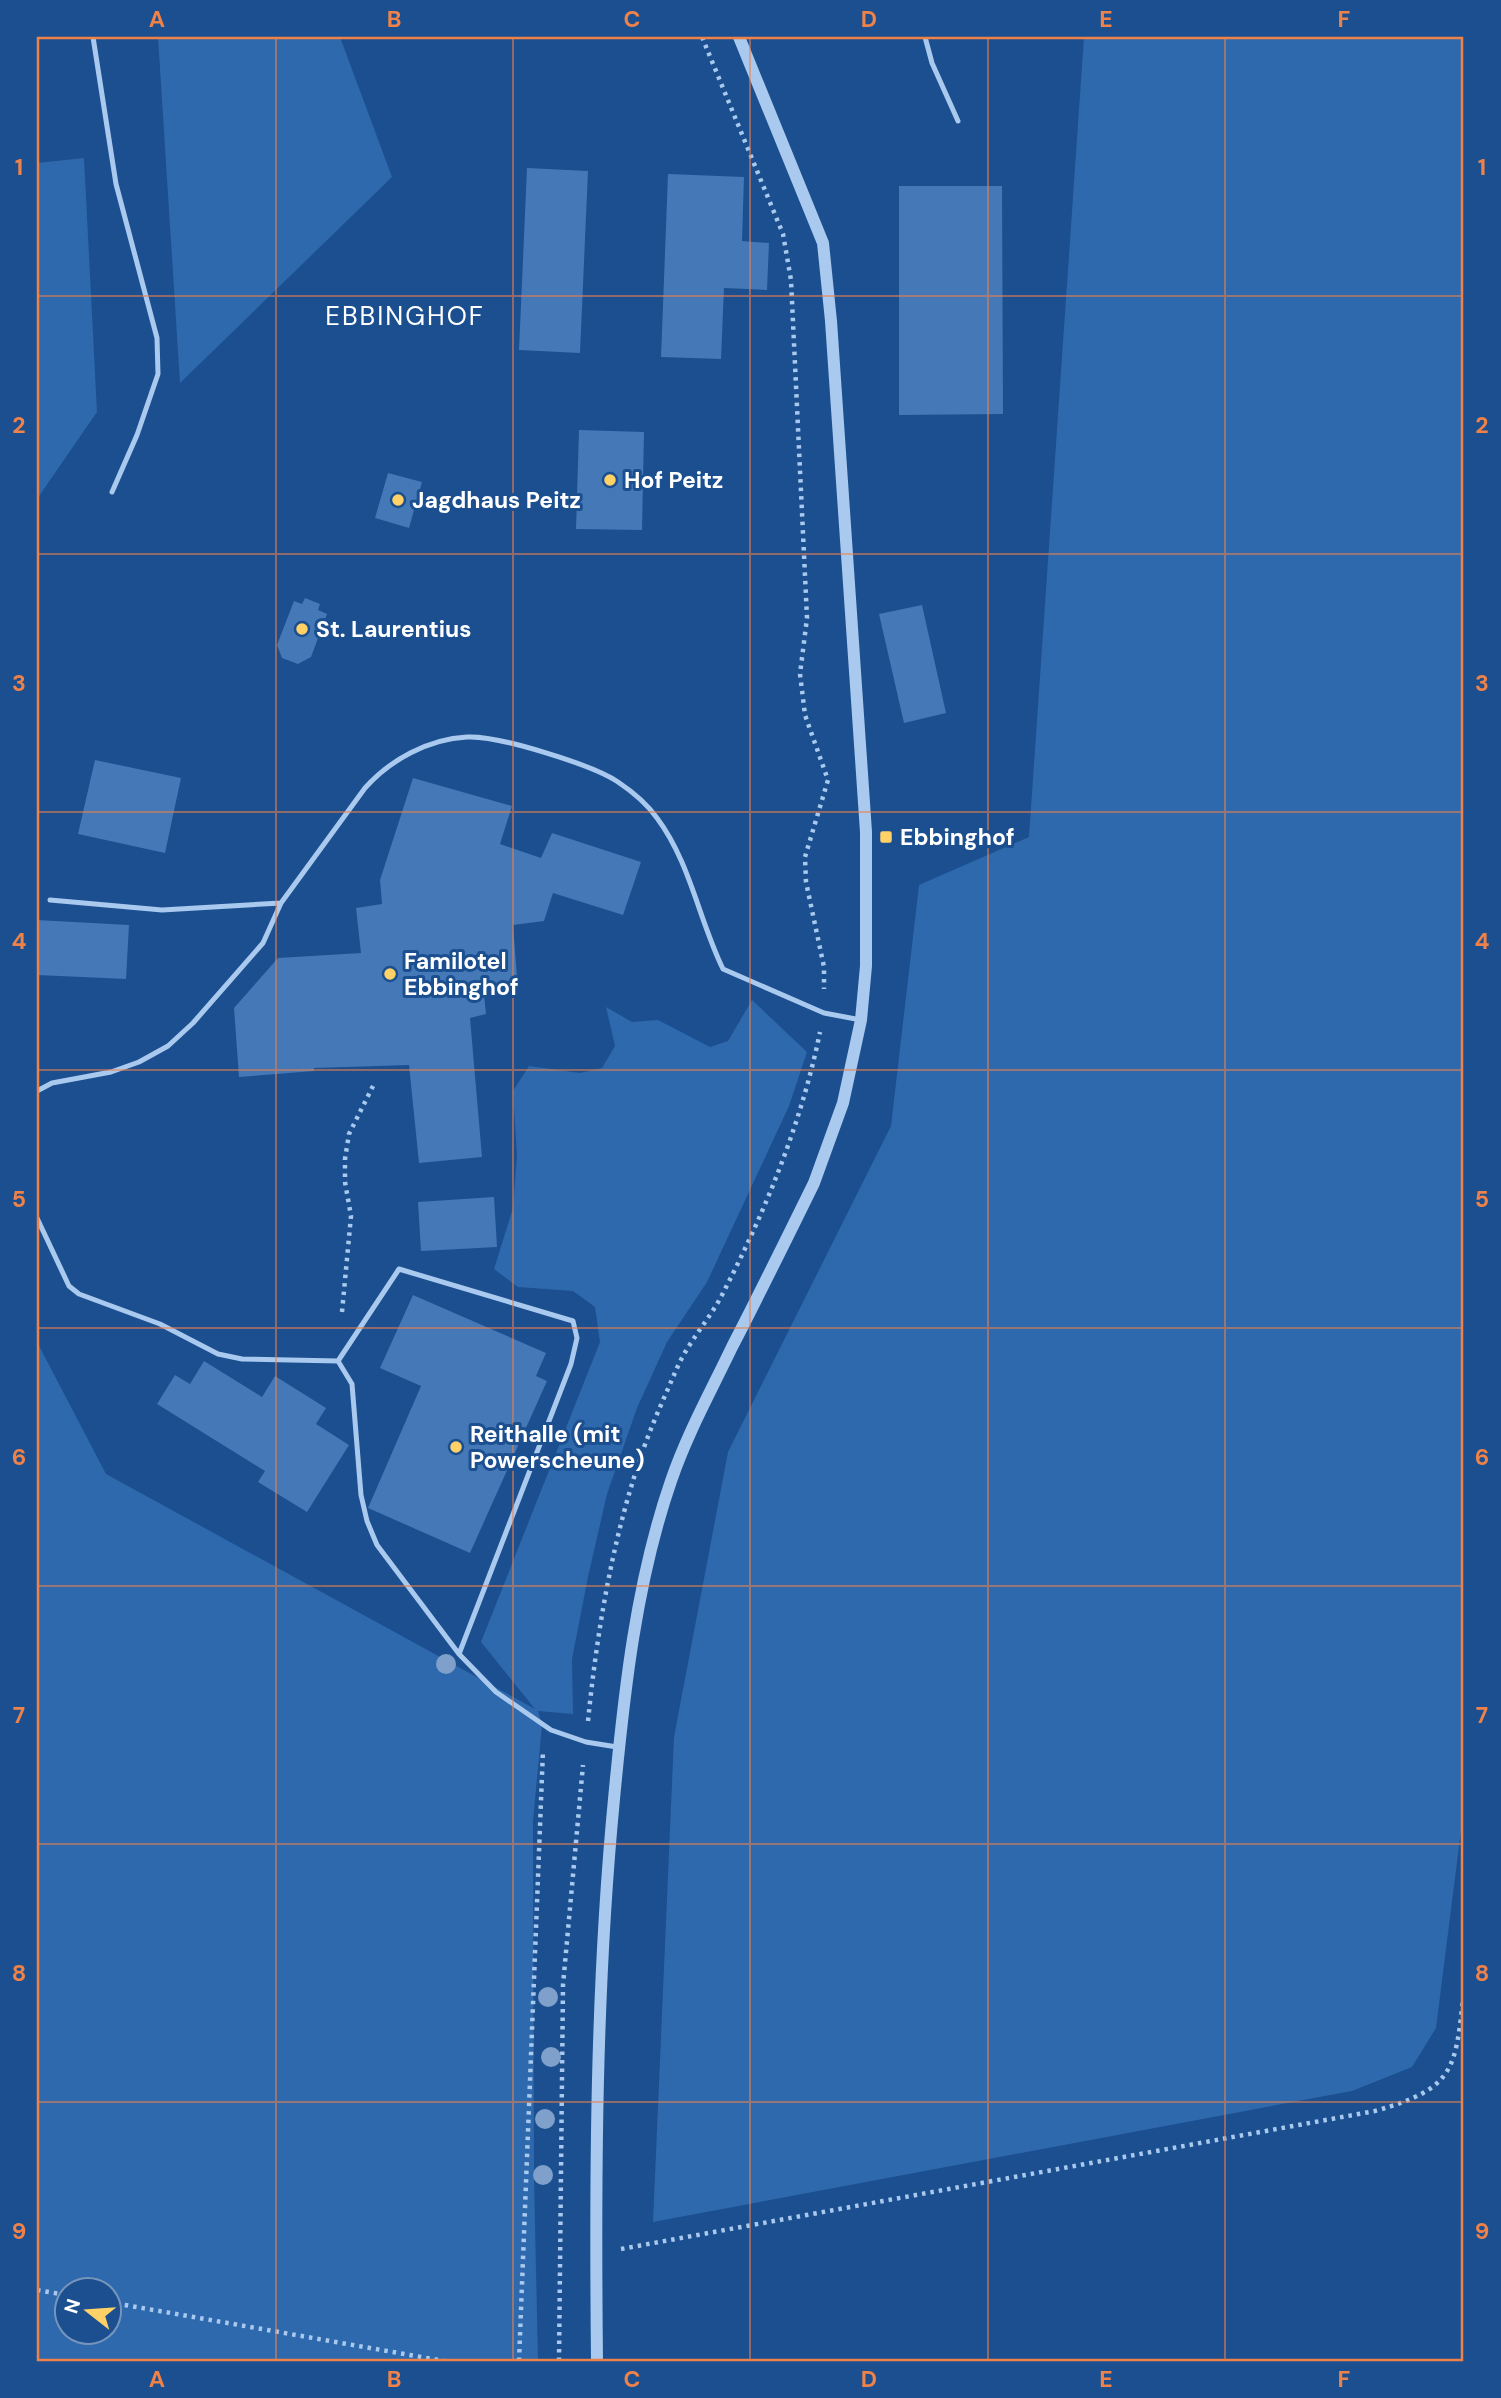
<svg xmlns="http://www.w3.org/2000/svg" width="1501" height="2398" font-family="'DM Sans',sans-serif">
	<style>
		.green { fill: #2e69ad; fill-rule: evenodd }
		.building { fill: #4478b7 }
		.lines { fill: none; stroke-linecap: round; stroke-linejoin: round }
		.path { stroke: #a9c9ee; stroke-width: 4.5; stroke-dasharray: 3.5 5; stroke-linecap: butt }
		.service { stroke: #a9c9ee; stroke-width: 5 }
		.tertiary { stroke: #a9c9ee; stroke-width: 12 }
		.tree { fill: #7ea0ca }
		.grid { fill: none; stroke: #ee8249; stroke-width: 2; stroke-opacity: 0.55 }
		.poi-dot { fill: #ffd166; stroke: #1b4f8f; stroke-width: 2.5 }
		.labels { text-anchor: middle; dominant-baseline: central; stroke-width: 6; stroke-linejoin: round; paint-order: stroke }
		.poi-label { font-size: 23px; font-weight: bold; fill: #fff; stroke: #1b4f8f; text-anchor: start }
		.quarter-label { font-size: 26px; letter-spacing: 2px; fill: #fff; stroke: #1b4f8f }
		.neatline { fill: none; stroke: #ee8249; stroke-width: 2.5 }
		.grid-label { font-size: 23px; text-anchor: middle; font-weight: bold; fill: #ee8249 }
	</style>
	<rect width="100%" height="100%" fill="#1b4f8f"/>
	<path class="green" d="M158 37H340L392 177 180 383Z
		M1084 37H1464V1807L1436 2028 1412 2067 1352 2091 653 2222 674 1737 728 1452 891 1126 919 885 1029 837Z
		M84 158 97 412 37 499V163Z
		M752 1000 807 1052 789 1106 707 1282 667 1342 637 1408 607 1494 588 1577 572 1659 573 1714 538 1711 542 1725 533 1821 534 2178 538 2361H37V1342L106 1474 535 1709 481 1642 600 1342 595 1307 573 1291 518 1287 494 1269 513 1208 517 1155 513 1091 529 1066 580 1073 602 1068 615 1046 606 1007 632 1022 658 1020 710 1047 728 1041ZM66 2290H108V2332H66Z"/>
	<path class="building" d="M527 168 588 171 580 353 519 350Z
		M668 174 744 177 742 241 769 243 767 290 724 288 721 359 661 357Z
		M899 186H1002L1003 414 899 415Z
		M579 430 644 432 642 530 576 529Z
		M388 473 422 482 409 528 375 518Z
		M305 598 320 604 318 610 327 614 311 657 298 664 282 658 277 645 294 601 302 604Z
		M922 605 946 713 904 723 879 614Z
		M95 760 181 778 165 853 78 834Z
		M413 778 512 806 500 844 541 858 552 833 641 862 623 915 553 893 544 921 513 925 518 990 484 995 486 1014 470 1018 482 1157 419 1163 409 1065 314 1068V1071L239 1077 234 1008 278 958 361 953 356 908 382 904 380 880Z
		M37 920 129 925 126 979 37 975Z
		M494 1197 497 1247 421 1251 418 1202Z
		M413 1295 546 1353 536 1376 547 1381 470 1553 368 1508 421 1386 380 1368Z
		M204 1361 262 1397 275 1376 326 1408 316 1424 349 1445 307 1512 258 1482 265 1471 157 1404 175 1375 190 1384Z"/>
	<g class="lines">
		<path class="path" d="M702 37 783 234 791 280 807 618 800 674 805 715 828 780 805 857 806 882 824 967V989
			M342 1312 351 1216 345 1182V1159L349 1134 375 1082
			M588 1721C597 1632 612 1541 641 1456 651 1426 665 1396 677 1368 689 1341 709 1320 722 1295 765 1212 801 1125 820 1032
			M621 2249 1375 2111C1456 2088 1455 2070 1464 1991
			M37 2290 66 2295
			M108 2302 444 2361
			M519 2361 543 1750
			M559 2361 563 1985 583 1765"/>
		<path class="service" d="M93 37 116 184 157 338 158 374 137 435 112 492
			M925 37 932 63 958 121
			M50 900 162 910 281 903
			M37 1091 52 1083 111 1072 139 1062 168 1046 193 1023 263 943 281 903 365 788C390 760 428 739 467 737 497 735 593 765 618 782 633 792 647 804 657 818 690 862 699 920 723 969L824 1013 861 1020
			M37 1218 69 1286 79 1294 160 1324 218 1354 242 1359 338 1361
			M459 1654 571 1364 577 1338 573 1321 399 1269 338 1361 352 1384 361 1495 367 1521 377 1545 459 1654 496 1692 551 1730 586 1742 617 1747"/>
		<path class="tertiary" d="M597 2361C595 2173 596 1986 614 1799 624 1693 636 1582 671 1481 687 1434 711 1391 732 1347 760 1293 787 1238 814 1183L843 1103 861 1020 866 966V832L831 321 823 243 739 37"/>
	</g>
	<g class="tree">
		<circle cx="446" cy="1664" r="10"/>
		<circle cx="548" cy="1997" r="10"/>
		<circle cx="551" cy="2057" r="10"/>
		<circle cx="545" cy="2119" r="10"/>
		<circle cx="543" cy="2175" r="10"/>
	</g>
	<path class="grid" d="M276 37V2361M513 37V2361M750 37V2361M988 37V2361M1225 37V2361M37 296H1464M37 554H1464M37 812H1464M37 1070H1464M37 1328H1464M37 1586H1464M37 1844H1464M37 2102H1464"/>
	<g class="poi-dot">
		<circle cx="610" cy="480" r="7"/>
		<circle cx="398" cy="500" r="7"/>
		<circle cx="302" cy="629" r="7"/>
		<rect x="879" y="830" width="14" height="14" rx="3.5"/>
		<circle cx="390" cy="974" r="7"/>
		<circle cx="456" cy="1447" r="7"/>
	</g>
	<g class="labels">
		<g class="poi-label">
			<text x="624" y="480">Hof Peitz</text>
			<text x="412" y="500">Jagdhaus Peitz</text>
			<text x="316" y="629">St. Laurentius</text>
			<text x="900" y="837">Ebbinghof</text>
			<text x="404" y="961">Familotel<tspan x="404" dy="26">Ebbinghof</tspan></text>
			<text x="470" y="1434">Reithalle (mit<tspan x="470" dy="26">Powerscheune)</tspan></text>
		</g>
		<g class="quarter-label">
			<text x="405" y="316">EBBINGHOF</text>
		</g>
	</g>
	<rect width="1501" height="2398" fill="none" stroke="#1b4f8f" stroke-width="77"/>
	<g transform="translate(88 2311) rotate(287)"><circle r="33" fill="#1b4f8f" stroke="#7695bc" stroke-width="2"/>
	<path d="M0-5L12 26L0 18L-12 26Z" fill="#ffd166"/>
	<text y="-10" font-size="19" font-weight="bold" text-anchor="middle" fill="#ffffff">N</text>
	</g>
	<rect x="38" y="38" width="1424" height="2322" class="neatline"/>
	<g class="grid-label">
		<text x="157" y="27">A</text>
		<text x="394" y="27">B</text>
		<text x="632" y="27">C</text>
		<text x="869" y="27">D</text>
		<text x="1106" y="27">E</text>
		<text x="1344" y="27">F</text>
		<text x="19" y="175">1</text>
		<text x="1482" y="175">1</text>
		<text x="19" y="433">2</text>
		<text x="1482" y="433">2</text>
		<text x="19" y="691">3</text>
		<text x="1482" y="691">3</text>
		<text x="19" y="949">4</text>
		<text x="1482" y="949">4</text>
		<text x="19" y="1207">5</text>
		<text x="1482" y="1207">5</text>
		<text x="19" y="1465">6</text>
		<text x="1482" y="1465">6</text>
		<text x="19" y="1723">7</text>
		<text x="1482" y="1723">7</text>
		<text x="19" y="1981">8</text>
		<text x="1482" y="1981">8</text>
		<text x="19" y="2239">9</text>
		<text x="1482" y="2239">9</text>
		<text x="157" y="2387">A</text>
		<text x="394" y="2387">B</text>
		<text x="632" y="2387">C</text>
		<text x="869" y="2387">D</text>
		<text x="1106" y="2387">E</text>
		<text x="1344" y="2387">F</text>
	</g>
</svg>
